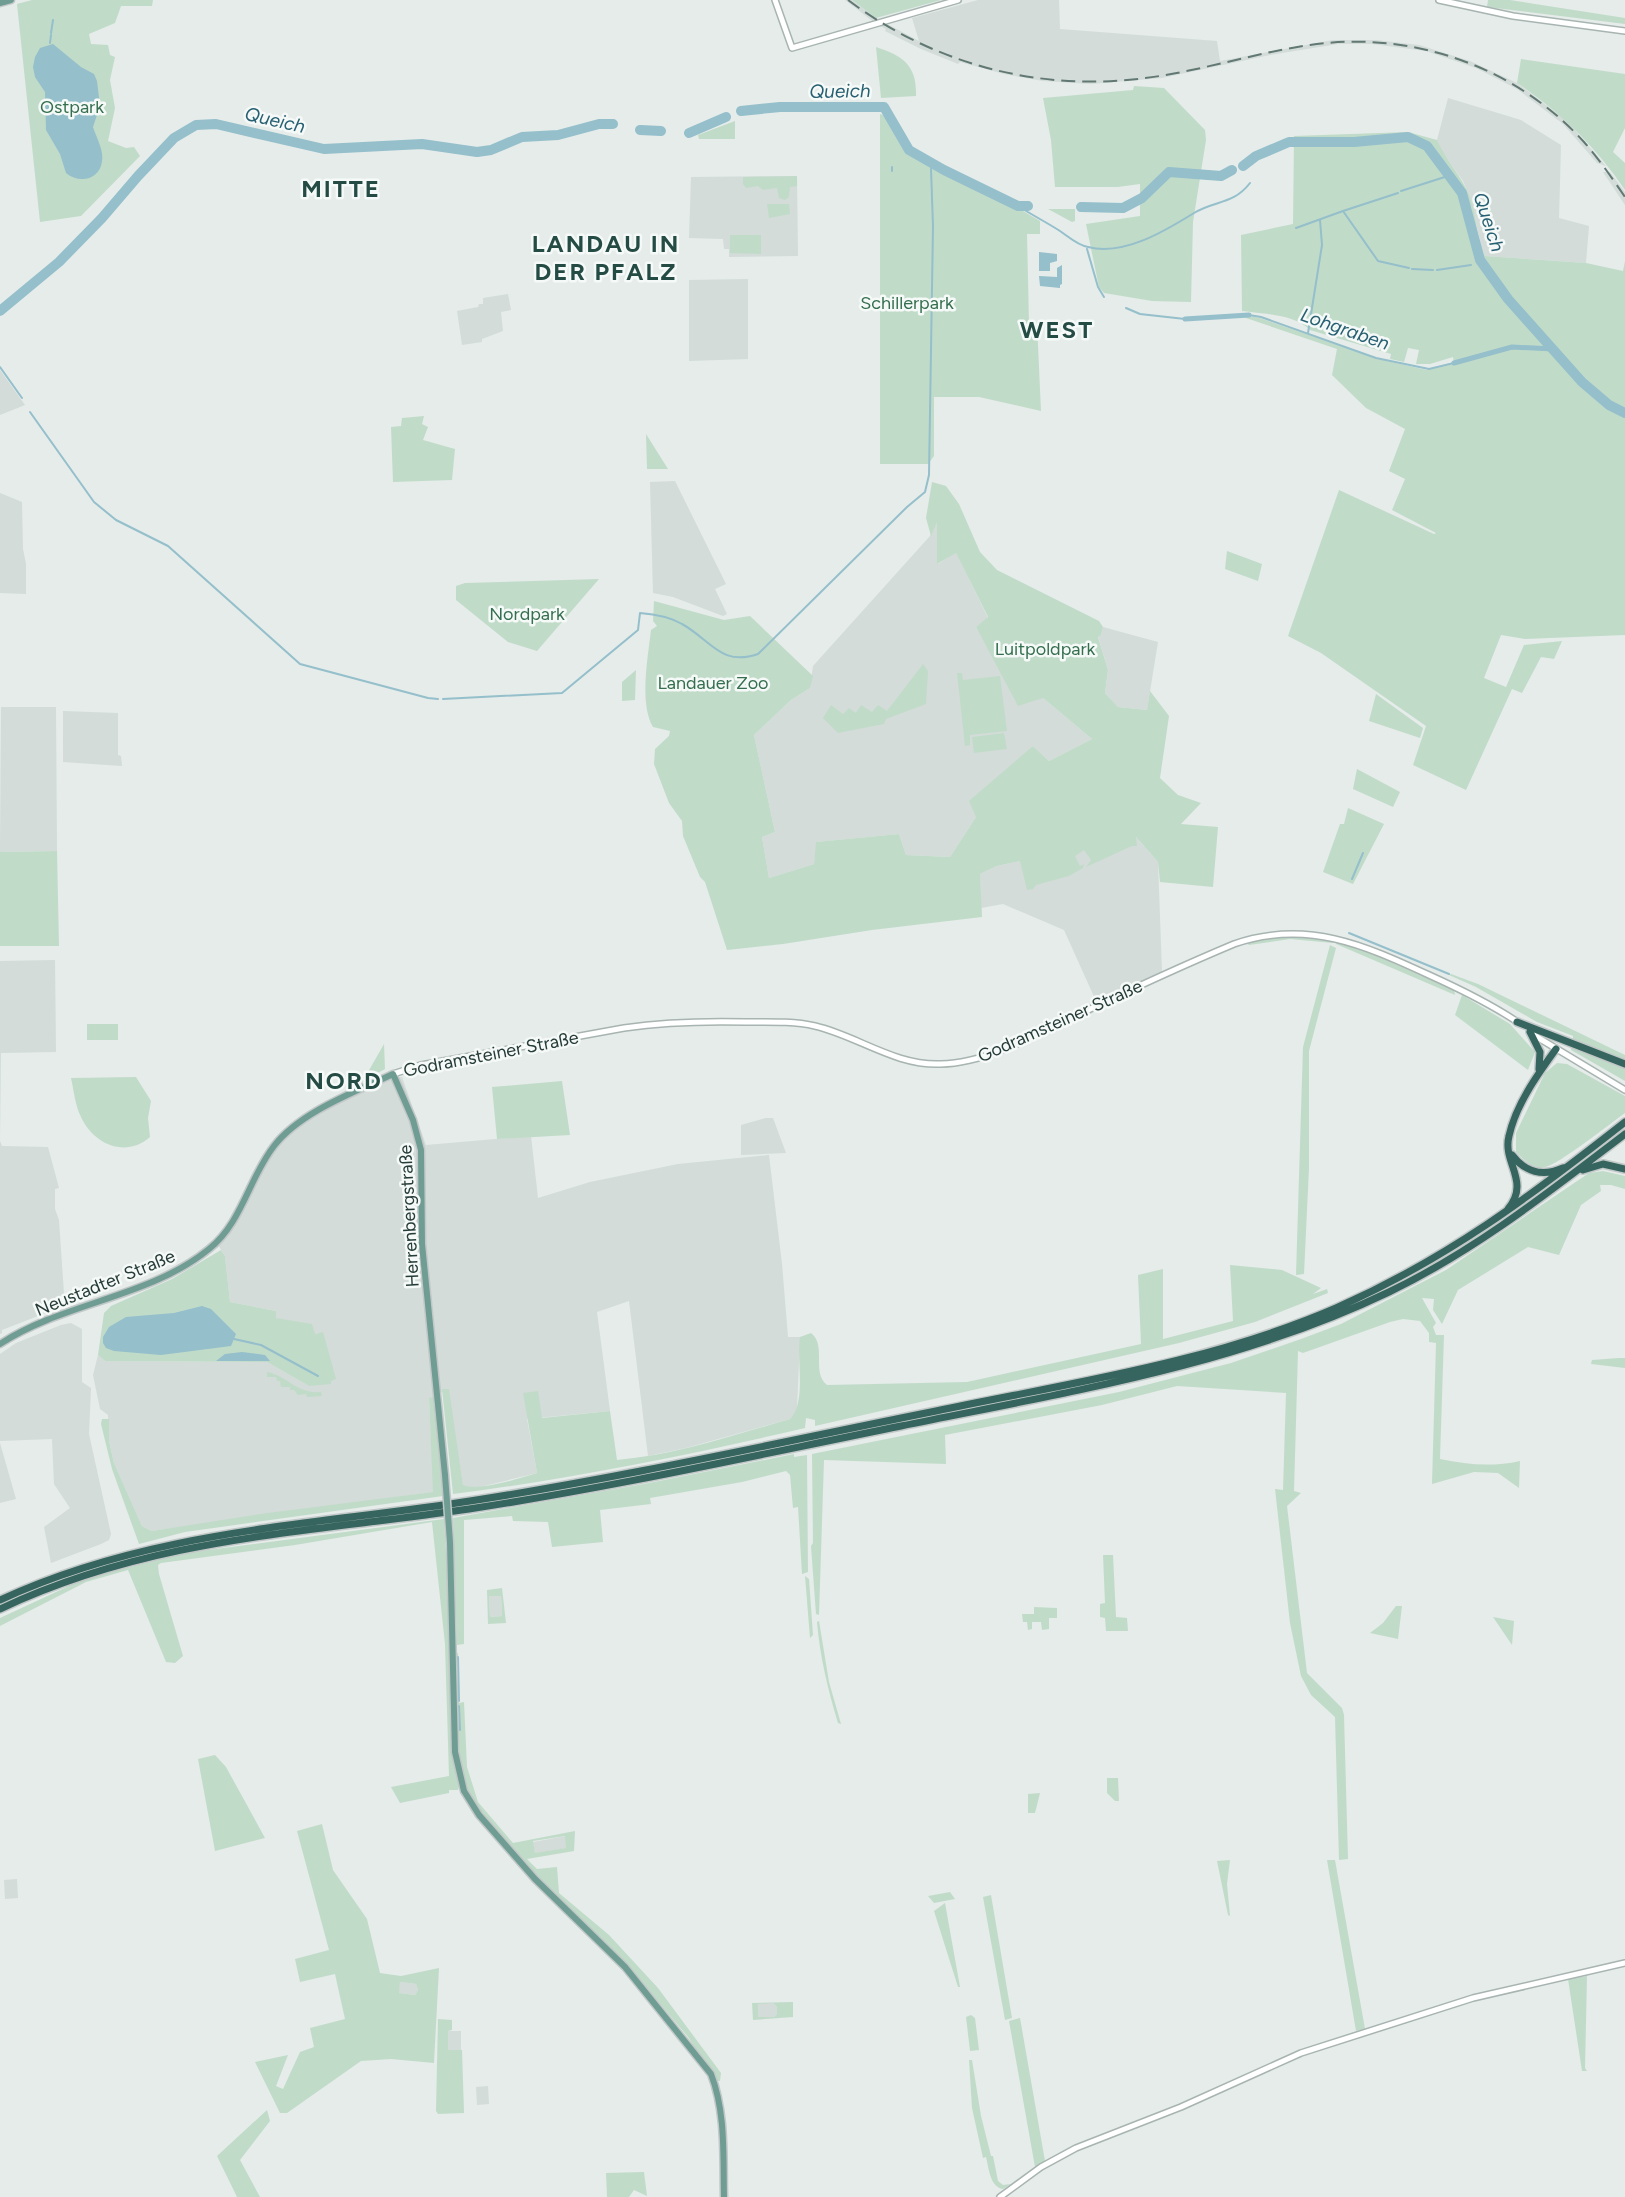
<svg xmlns="http://www.w3.org/2000/svg" width="1625" height="2197" font-family="Figtree,sans-serif">
	<style>
		.built { fill: #d3dcd9 }
		.green { fill: #c1dbc9; fill-rule: evenodd }
		.water { fill: #94bfcb }
		.lines { fill: none; stroke-linecap: round; stroke-linejoin: round }
		.stream { stroke: #94bfcb; stroke-width: 2 }
		.canal { stroke: #94bfcb; stroke-width: 5 }
		.river { stroke: #94bfcb; stroke-width: 10 }
		.minor-casing { stroke: #a8b4b1; stroke-width: 8 }
		.major-casing { stroke: #c2c8c7; stroke-width: 9 }
		.highway-casing { stroke: #c2c8c7; stroke-width: 10 }
		.minor { stroke: #fff; stroke-width: 5 }
		.major { stroke: #6f9d94; stroke-width: 6 }
		.highway { stroke: #35655e; stroke-width: 7 }
		.rail { stroke: #617873; stroke-width: 2; stroke-dasharray: 14 7; stroke-linecap: butt }
		.major-bridge-casing { stroke: #c2c8c7; stroke-width: 9; stroke-linecap: butt }
		.major-bridge { stroke: #6f9d94; stroke-width: 6 }
		.labels { text-anchor: middle; dominant-baseline: central; stroke-width: 5; stroke-linejoin: round; paint-order: stroke }
		.park-label { font-size: 18px; fill: #356f4f; stroke: #f5f9f7 }
		.street-label { font-size: 18px; fill: #263c38; stroke: #f5f9f7 }
		.water-label { font-size: 19px; font-style: italic; fill: #276072; stroke: #f5f9f7 }
		.district-label { font-size: 24px; font-weight: bold; letter-spacing: 2px; fill: #244c45; stroke: #f5f9f7 }
	</style>
	<rect width="100%" height="100%" fill="#e5ecea"/>
	<path class="built" d="M845 0H852L876 18 919 41 912 18 978 0H1059L1060 29 1217 41 1220 61 1333 40H1376L1419 45 1470 61 1517 83 1567 121 1606 166 1597 163 1563 124 1517 89 1476 68 1426 51 1372 44H1338L1270 55 1162 78 1091 84 1043 81 1004 74 960 62 958 64 921 49 885 31 886 29 875 23Z
		M1448 98 1521 120 1561 145 1559 218 1589 226 1586 263 1485 256 1481 246 1471 200 1463 181 1441 150 1437 140Z
		M1603 172H1610L1625 192V205Z
		M797 176 798 256 729 257V249H724L723 239 689 238 691 177Z
		M748 279V359L689 361V280Z
		M508 294 511 310 501 312 503 331 482 339V342L462 345 457 311 478 307 479 304H483V298Z
		M0 370 25 405 0 415Z
		M675 481 726 584 715 589 727 614 723 616 673 597 653 593 650 482Z
		M0 493 22 502 23 549 26 564V594L0 593Z
		M937 519 938 564 956 552 988 618 976 627 998 666 1043 698 1092 739 1049 761 1033 746 976 817 950 857 906 855 899 834 817 842 814 864 769 878 762 837 775 832 754 735 791 700 810 688 813 666 930 536Z
		M1103 627 1158 642 1147 710 1118 707 1105 693 1108 670 1098 636 1101 635Z
		M1 707H56L57 851 0 852Z
		M63 711 118 713V755L121 756 122 766 63 762Z
		M1135 836 1158 862 1162 972 1096 1001 1064 930 1003 904 981 908 980 874 997 866Z
		M55 960 56 1052 1 1053 0 1141 2 1146 48 1147 59 1188 55 1189V1209L59 1220 64 1294 88 1295 87 1297 2 1330V1333L0 1334V961Z
		M402 1077 426 1145 531 1136 538 1198 590 1182 678 1164 769 1155 782 1264 788 1337H800L797 1409 795 1415 790 1419 686 1448 648 1456 629 1301 597 1312 610 1411 527 1419 537 1473 480 1487 467 1488 463 1486 448 1389 429 1399 434 1492 152 1531 142 1526 114 1463 109 1441 108 1415 100 1409 93 1375 98 1355 105 1361 267 1362 309 1386 330 1381 322 1333 315 1334 276 1318V1311L230 1302 225 1256 215 1240 228 1224 272 1145 306 1115 363 1080Z
		M766 1118H773L786 1153 741 1155V1125Z
		M71 1323 82 1329V1382L91 1388 89 1434 111 1534 109 1540 101 1544 51 1563 44 1527 70 1508 54 1484 52 1439 0 1441V1354L16 1343 61 1325Z
		M0 1443 16 1499 0 1503Z
		M501 1595 502 1616 490 1617 489 1596Z
		M566 1836 567 1848 535 1854 533 1842Z
		M17 1879 18 1898 5 1899 4 1880Z
		M400 1982 416 1984 418 1990 415 1995 398 1993Z
		M757 2003H773L777 2007V2014L774 2017 758 2018Z
		M448 2031H461V2050H448Z
		M488 2086 489 2104 477 2105 476 2087Z"/>
	<path class="green" d="M32 0H153L152 6H121L115 23 89 34 91 44 108 45 110 55 115 57 110 80 115 108 108 141 126 148 134 147 140 156 81 216 40 222 17 4Z
		M852 0H941L876 18Z
		M1488 0H1510L1625 18V24L1487 7Z
		M876 47C903 56 917 65 916 96L881 98Z
		M1521 59 1625 74V128L1613 152 1625 163V190C1596 147 1560 112 1517 83Z
		M1134 86 1164 88 1205 130 1206 140 1193 222 1191 302 1152 301 1104 293 1099 287 1086 224 1140 216V184L1118 187H1055L1051 140 1043 98 1133 90Z
		M880 114 886 116 908 153 1016 207 1040 221V234H1027L1029 324H1037L1041 411 979 397H934V456L928 464H880Z
		M735 121V139H699L698 135Z
		M1408 132 1437 140C1446 161 1462 176 1470 197 1477 216 1476 237 1485 256L1586 263 1623 271 1625 261V635L1525 639 1501 635 1484 678 1506 687 1524 645 1562 641 1554 659 1541 657 1522 693 1512 689 1466 790 1413 765 1426 726 1321 653 1288 636 1339 490 1434 534 1436 533 1392 510 1405 479 1389 471 1405 429 1366 408 1332 375 1337 349 1243 317V315L1260 318 1378 359 1427 370 1454 364 1453 357 1430 364H1416L1419 350 1408 348 1404 362 1390 359 1391 354 1310 330C1294 314 1264 314 1242 311L1241 235 1293 224 1294 136Z
		M797 176V186L790 187 789 197 785 200 779 198 777 188 763 190 758 186 746 188 743 184V177Z
		M767 204H789L790 214 769 218Z
		M1048 209H1075V221L1072 222Z
		M730 235H761V254L730 253Z
		M424 416 422 424 428 427 423 440 455 449 452 480 393 482 391 427 401 426 402 418Z
		M646 434 668 469H647Z
		M932 482 946 486 959 504 980 552 997 570 1099 621 1103 627 1101 635 1098 637 1108 670 1105 693 1118 707 1147 710 1150 691 1169 716 1160 778 1178 795 1201 803 1181 824 1218 827 1213 887 1160 882 1158 862 1136 837 1137 846H1132L1086 867 1091 860 1084 850 1075 856 1080 866 1084 864 1083 868 1069 876 1036 885 1033 889 1027 890 1020 861 997 866 980 874 982 917 872 930 783 944 727 950 705 882 700 877 683 836 682 821 669 803 654 764 655 749 669 736 670 731 653 727C639 703 648 657 651 630L657 626 653 621 654 601 724 620 750 616 813 676 810 688 791 700 754 735 775 832 762 837 769 878 814 864 816 842 899 834 906 855 950 857 976 817 969 801 1033 746 1049 761 1092 739 1043 698 1018 706 976 627 988 617 956 553 937 564V522L931 536 926 518Z
		M1227 551 1262 564 1258 581 1225 569Z
		M599 579 537 651 508 642 456 600V586L465 583Z
		M923 664 928 671 926 704 886 719 884 724 838 733 823 718 831 705 843 714 849 708 856 713 861 705 872 712 878 705 887 711Z
		M636 670 635 700 622 701V682Z
		M957 673H962L963 680 1000 676 1007 731 970 735V745L965 746Z
		M1376 694 1423 728 1420 738 1369 721Z
		M1004 733 1007 749 974 753 972 737Z
		M1357 769 1400 792 1393 807 1353 789Z
		M1348 808 1384 824 1353 884 1323 872 1340 824H1344Z
		M57 851 59 946H0V852Z
		M1299 936 1333 940V943L1290 939 1249 945 1246 943 1270 938Z
		M1337 941 1359 948 1454 990 1455 995 1336 944Z
		M1330 945 1336 948 1309 1051V1168L1304 1274 1296 1275 1303 1047Z
		M1451 974 1478 984 1625 1055V1062L1573 1041V1036L1537 1022 1476 987 1449 975Z
		M1462 995 1510 1024 1535 1052 1528 1070 1455 1015Z
		M87 1024H118V1040H87Z
		M384 1044 385 1069 365 1080 364 1079Z
		M1572 1046 1625 1068V1081L1571 1050Z
		M1557 1063 1567 1064 1625 1096V1113C1611 1123 1558 1165 1545 1167 1532 1169 1524 1160 1516 1152V1133L1545 1073Z
		M136 1077 151 1101 148 1118 150 1137C126 1158 94 1145 81 1117 75 1105 74 1091 71 1078Z
		M562 1081 570 1135 497 1139 492 1087Z
		M1603 1171 1625 1176V1189L1611 1185H1600L1601 1191 1581 1205 1559 1255 1528 1247 1458 1290 1442 1324 1433 1310 1434 1299 1422 1298 1436 1323 1433 1327 1436 1335H1444L1440 1459C1468 1465 1493 1467 1520 1461L1519 1488 1498 1473 1474 1472 1432 1484 1436 1343 1429 1342V1333L1420 1321 1403 1319 1390 1322 1303 1353 1298 1351 1294 1491 1301 1493 1287 1506 1307 1673 1342 1708 1344 1715 1348 1859 1339 1860 1335 1717 1311 1695 1301 1676 1290 1623 1275 1489 1283 1490 1286 1393 1177 1386 1102 1405 945 1435 946 1464 824 1460 819 1615 816 1614 811 1546 813 1543 812 1454 1119 1392 1231 1363 1301 1339 1341 1324 1446 1270 1589 1173Z
		M221 1250 225 1256 230 1302 276 1311V1318L312 1324 315 1334 323 1332 336 1379 331 1381V1384L309 1386 267 1362 105 1361 98 1355 104 1313 111 1306 172 1279Z
		M1230 1265 1282 1270 1321 1288 1313 1294 1327 1289 1328 1293 1255 1322 1179 1343 815 1426V1420L806 1418 805 1428C689 1455 571 1479 453 1494L442 1389H449L463 1485C478 1492 520 1478 537 1473L523 1393 538 1391 542 1418 610 1411 617 1460C676 1455 734 1435 790 1419 807 1403 796 1358 800 1337L811 1333C827 1345 811 1373 827 1385L967 1382 1141 1344 1138 1275 1163 1269V1339L1233 1321Z
		M1619 1358H1625V1368L1591 1364 1592 1360Z
		M267 1372C288 1376 296 1394 321 1392L322 1396 307 1397 306 1394 298 1395 294 1390H290V1387H281L280 1381H277L276 1377H267Z
		M433 1397 443 1496 185 1532 139 1544 112 1469 101 1424 102 1419H109V1441L114 1463 142 1526 152 1531 260 1514 433 1492 429 1398Z
		M794 1454V1457L807 1455 808 1572 802 1574 798 1507 793 1508 790 1475 786 1471 742 1482 650 1498 651 1504 600 1510 603 1542 552 1547 548 1522 513 1521 512 1516 464 1520V1644L457 1645 453 1518 649 1483Z
		M444 1519 449 1607 452 1747 459 1787 458 1790H449V1793L400 1803 391 1787 449 1776 445 1644 432 1522 295 1545 161 1563 158 1565 159 1574 183 1656 175 1663 166 1662 128 1570 86 1582 0 1626V1618L84 1579 185 1553Z
		M1103 1555H1113L1116 1617 1127 1618 1128 1631H1106L1105 1618 1100 1617V1604L1105 1603Z
		M805 1576 809 1579 813 1635 810 1638Z
		M502 1588 506 1623 488 1624 487 1590ZM501 1596 502 1616 490 1617 489 1596Z
		M1396 1606H1402L1398 1639 1370 1633 1383 1623Z
		M1034 1607 1057 1608V1618H1049V1629L1042 1630 1041 1622H1032V1629L1028 1630 1027 1622H1023L1022 1614H1034Z
		M1493 1617 1514 1621 1512 1645Z
		M819 1621 829 1682 841 1724 838 1723C828 1690 820 1657 817 1622Z
		M456 1653H458L459 1703 464 1702 467 1767 478 1802 513 1843 575 1831 574 1851 527 1859 537 1869 557 1867 559 1893 609 1935 658 1988 721 2073 720 2081H717L688 2037 626 1963 544 1885 471 1799 459 1763ZM565 1836 566 1848 535 1853 533 1841Z
		M215 1755 226 1767 265 1838 215 1851 198 1759Z
		M1107 1778H1118L1119 1801H1115L1107 1793Z
		M1040 1793 1035 1813H1028V1794Z
		M322 1824 333 1870 367 1919 380 1973 401 1976 439 1968 434 2063 391 2059 361 2061 287 2113H280L255 2062 288 2055 276 2086 283 2089 300 2052 314 2047 310 2028 345 2019 335 1974 300 1982 295 1959 329 1950 297 1831ZM400 1982 416 1984 418 1990 415 1995 399 1993Z
		M1230 1860 1227 1884 1230 1916 1228 1915 1217 1861Z
		M1327 1860H1335L1365 2029 1356 2031Z
		M950 1892 955 1899 934 1903 928 1896Z
		M991 1895 1012 2018 1005 2020 983 1897Z
		M945 1903 960 1987H958L934 1911Z
		M1587 1976 1585 2068 1587 2071H1582L1568 1979Z
		M793 2002V2017L753 2020 752 2003ZM773 2003 777 2007V2014L774 2017H758V2004Z
		M971 2015 975 2018 979 2050 970 2051 966 2017Z
		M1020 2018 1045 2161 1035 2167 1009 2021Z
		M438 2019 452 2020V2030L448 2031V2050H462L464 2113 438 2114 436 2111Z
		M969 2060H972L981 2116 991 2156H993L998 2181 1003 2185 1011 2184 1003 2189C990 2187 989 2169 986 2157L983 2158 972 2108Z
		M267 2110 270 2121 240 2160 260 2197H237L217 2156Z
		M644 2172 647 2196 634 2190 629 2197H607L606 2173Z"/>
	<path class="water" d="M53 44 81 67 94 74 97 81 100 106 93 127C96 137 104 150 102 161 100 180 79 184 66 173L60 154 46 130 45 92 35 77 33 67 35 57 40 48Z
		M1039 252 1057 254V261L1050 263V271H1039Z
		M1062 265V284L1060 285V288L1040 286 1039 276 1057 277V268Z
		M202 1306 211 1309 236 1334 231 1346 161 1355 114 1351 106 1348 103 1343V1337L109 1327 126 1317 174 1313Z
		M242 1352 265 1355 270 1361H216L225 1354Z"/>
	<g class="lines">
		<path class="stream" d="M51 33 53 20
			M50 43 51 35
			M892 167V171
			M1401 191 1451 175
			M1018 206C1032 215 1046 222 1060 231 1069 237 1077 245 1088 247 1124 256 1165 231 1194 213 1215 200 1233 205 1250 183
			M1343 211 1398 193
			M1296 228 1343 211 1378 261 1409 268
			M1087 249 1098 287 1104 297
			M1412 269 1433 270
			M1437 270 1471 265
			M1126 308 1140 314 1185 319
			M1249 315 1261 317 1376 358 1429 369 1454 363
			M1308 333 1322 245 1320 220
			M0 367 22 398
			M30 412 94 502 116 520 168 546 300 664 428 698 438 699
			M443 699 562 693 638 630 640 613C653 614 670 617 682 624 711 640 721 667 758 654L907 507 925 492 929 475 933 226 931 169 933 164
			M1352 879 1363 853
			M1349 933 1449 974
			M234 1339 261 1345 318 1376
			M458 1657 459 1701
			M459 1706 460 1730"/>
		<path class="canal" d="M1185 319 1249 315
			M1454 363 1512 347 1553 349"/>
		<path class="river" d="M741 111 780 107H884L909 150 944 170 1018 206H1028
			M640 130 661 131
			M689 133 726 117
			M1243 166 1256 156 1289 142H1354L1408 137 1427 146 1462 193 1480 260 1508 299 1582 382 1609 405 1625 413
			M1081 207 1123 208 1142 198 1169 172 1221 176 1232 170
			M0 311 59 262 102 218 138 176 174 138 196 125 216 124 324 149 422 144 477 152 491 150 522 137 558 135 599 124H613"/>
		<defs>
			<path id="minor" d="M775 0 792 48 958 0
				M1439 0 1513 16 1625 31
				M1532 1034 1625 1090
				M393 1074 421 1065 624 1028C665 1022 705 1021 746 1022 769 1022 793 1021 815 1026 858 1036 895 1066 941 1064 989 1063 1041 1032 1084 1012 1134 988 1184 965 1234 944 1307 919 1364 945 1429 975 1460 989 1491 1004 1519 1023
				M1000 2197 1041 2167 1076 2148 1181 2107 1301 2053 1473 1998 1625 1963"/>
			<path id="major" d="M0 3 11 0
				M0 1344C64 1302 149 1298 209 1249 242 1223 249 1178 274 1146 300 1112 355 1092 393 1074L413 1120 421 1150 422 1244 445 1475
				M450 1542 455 1752 464 1791 479 1815 535 1879 625 1967 711 2074C726 2113 723 2156 724 2197"/>
			<path id="highway" d="M1517 1022 1625 1064
				M1530 1032 1540 1052 1539 1069
				M1512 1155C1525 1172 1543 1177 1563 1168
				M1583 1170 1603 1164 1625 1169
				M1508 1209C1531 1181 1502 1163 1509 1136 1516 1104 1538 1074 1556 1049
				M0 1600C151 1530 309 1526 470 1501 626 1477 781 1442 936 1411 1070 1383 1209 1363 1336 1308 1447 1259 1531 1196 1625 1122
				M0 1609C152 1537 306 1533 469 1509 614 1487 757 1455 901 1426 1067 1392 1235 1366 1389 1292 1476 1250 1549 1192 1625 1134"/>
		</defs>
		<use href="#minor" class="minor-casing"/>
		<use href="#major" class="major-casing"/>
		<use href="#highway" class="highway-casing"/>
		<use href="#minor" class="minor"/>
		<use href="#major" class="major"/>
		<use href="#highway" class="highway"/>
		<path class="rail" d="M848 0C928 60 1027 89 1127 80 1189 75 1248 54 1310 45 1411 30 1515 66 1584 142 1599 159 1612 178 1625 197"/>
		<defs>
			<path id="major-bridge" d="M445 1475 450 1542"/>
		</defs>
		<use href="#major-bridge" class="major-bridge-casing"/>
		<use href="#major-bridge" class="major-bridge"/>
	</g>
	<g class="labels">
		<g class="park-label">
			<text x="72" y="107">Ostpark</text>
			<text x="907" y="303">Schillerpark</text>
			<text x="527" y="614">Nordpark</text>
			<text x="1045" y="649">Luitpoldpark</text>
			<text x="713" y="683">Landauer Zoo</text>
		</g>
		<g class="street-label">
			<text transform="translate(1060 1021) rotate(-24)">Godramsteiner Straße</text>
			<text transform="translate(491 1054) rotate(-11)">Godramsteiner Straße</text>
			<text transform="translate(409 1216) rotate(-93)">Herrenbergstraße</text>
			<text transform="translate(105 1283) rotate(-22)">Neustadter Straße</text>
		</g>
		<g class="water-label">
			<text transform="translate(840 91) rotate(-1)">Queich</text>
			<text transform="translate(275 120) rotate(13)">Queich</text>
			<text transform="translate(1489 222) rotate(72)">Queich</text>
			<text transform="translate(1345 329) rotate(19)">Lohgraben</text>
		</g>
		<g class="district-label">
			<text x="341" y="188">MITTE</text>
			<text x="606" y="243">LANDAU IN<tspan x="606" dy="28">DER PFALZ</tspan></text>
			<text x="1057" y="329">WEST</text>
			<text x="344" y="1080">NORD</text>
		</g>
	</g>
</svg>
